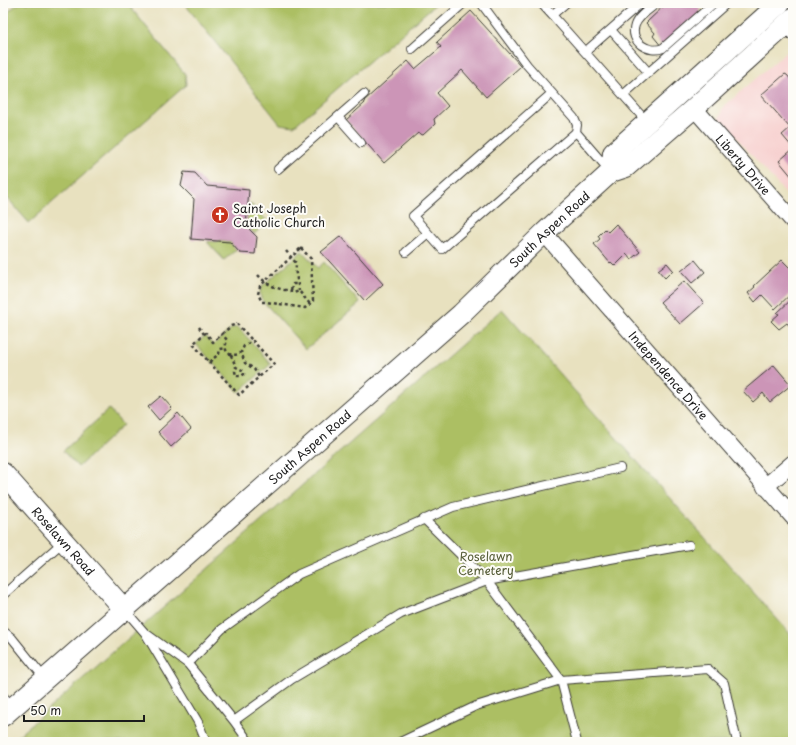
<svg xmlns="http://www.w3.org/2000/svg" width="796" height="745" font-family="'Playpen Sans',sans-serif">
	<style>
		.built { fill: #f7d0cf }
		.green { fill: #acbf63; stroke: #646e40 }
		.building { fill: #cc95b7 }
		.lines { fill: none; stroke-linecap: round; stroke-linejoin: round }
		.service-casing { stroke: #3b3a34; stroke-width: 10 }
		.minor-casing { stroke: #3b3a34; stroke-width: 18 }
		.tertiary-casing { stroke: #3b3a34; stroke-width: 22 }
		.path { stroke: #3b3a34; stroke-width: 2.5; stroke-dasharray: 3 3; stroke-linecap: butt }
		.service { stroke: #fff; stroke-width: 8 }
		.minor { stroke: #fff; stroke-width: 16 }
		.tertiary { stroke: #fff; stroke-width: 20 }
		.labels { text-anchor: middle; dominant-baseline: central; stroke-width: 4; stroke-linejoin: round; paint-order: stroke }
		.street-label { font-size: 12px; fill: #1c1c1c; stroke: #fdfcf7 }
		.poi-label { font-size: 12px; fill: #1c1c1c; stroke: #fdfcf7; text-anchor: start }
		.park-label { font-size: 12px; fill: #565d38; stroke: #fdfcf7 }
	</style>
	<rect width="100%" height="100%" fill="#fdfcf7"/>
	<filter id="ink" filterUnits="userSpaceOnUse"><feTurbulence type="fractalNoise" baseFrequency=".025" numOctaves="2"/><feDisplacementMap in="SourceGraphic" scale="8" xChannelSelector="R" yChannelSelector="G"/><feConvolveMatrix kernelMatrix="1 2 1 2 8 2 1 2 1" color-interpolation-filters="sRGB"/></filter>
	<filter id="wash" filterUnits="userSpaceOnUse"><feTurbulence type="fractalNoise" baseFrequency=".012" numOctaves="4" result="noise"/><feDisplacementMap in="SourceGraphic" scale="16" xChannelSelector="R" yChannelSelector="G"/><feGaussianBlur stdDeviation="0.9" result="paint"/><feColorMatrix in="noise" values="0 0 0 0 0 0 0 0 0 0 0 0 0 0 0 0 0 1.4 0 .05"/><feComposite in="paint" operator="in"/></filter>
	<g filter="url(#wash)">
		<rect width="100%" height="100%" fill="#e8e1bf"/>
		<path class="built" d="M793 46V202L719 118 721 114 722 108Z"/>
		<path class="green" d="M20 3H127L185 74 186 85 29 223 3 193V19L12 8Z
			M184 3H437L294 126 280 124Z
			M249 204 252 205 268 222 254 234 246 226Z
			M208 241 230 242 237 249 224 260 208 243Z
			M302 251 318 268 324 262 360 303 306 349 261 299 260 292 262 286Z
			M502 309 793 637V742H11Z
			M238 327 271 364 239 392 196 344 205 336 213 345 232 328Z
			M109 409 123 425 78 467 63 451Z"/>
		<g id="blocks">
			<path class="building" d="M667 3H706L699 10 701 13 662 47 653 36 655 33 646 23Z
				M471 11 521 66 486 97 462 70 437 93 448 106 434 119 435 124 423 135 418 133 384 163 346 120 365 103 364 101 408 61 415 69 441 47 437 42Z
				M785 74 787 75 793 82V148L782 135 790 128 761 95Z
				M793 149V178L779 161Z
				M184 172 195 173 207 186 249 190 246 226 257 237 255 254 240 253 230 242 191 239 194 199 181 186Z
				M616 224 640 252 631 259 627 254 615 266 611 262 610 263 594 244 600 239 598 236 605 229 608 232Z
				M341 236 383 284 365 301 321 252Z
				M695 260 705 272 692 283 681 271Z
				M782 260 793 271V292L775 309 762 295 755 302 748 293 755 287 754 286Z
				M667 263 673 270 665 278 658 270Z
				M684 281 704 303 680 324 660 302Z
				M793 298V330L787 323 779 329 771 321 779 314 777 313Z
				M774 365 791 385 770 402 763 393 753 402 743 391Z
				M161 396 172 408 159 420 148 407Z
				M178 413 191 429 171 447 158 432Z"/>
		</g>
	</g>
	<g filter="url(#ink)">
		<use href="#blocks" fill-opacity="0" stroke="#3b3a34" stroke-width="1"/>
		<g class="lines">
			<defs>
				<path id="service" d="M481 3 527 65 574 118 577 125 576 132 442 249 413 216 552 93
					M541 3 552 15 566 3
					M657 3C650 9 638 16 635 25 629 42 649 54 663 48L714 3
					M552 15 647 122
					M784 26 793 37
					M611 30 649 73
					M412 49 464 3
					M585 52 641 3
					M623 95 727 3
					M338 117 361 143
					M576 132 608 169
					M278 169 364 94
					M406 252 428 233
					M424 519 487 581 561 680 577 742
					M3 595 64 541
					M125 610 145 633 198 722 206 742
					M3 631 12 638 45 679
					M148 635 188 664 234 721 249 742
					M188 664 222 629 299 574 453 507 620 468
					M3 696 13 707
					M234 721 292 679 401 614 487 581 689 545
					M400 742 476 706 561 680 708 669 724 683 737 742"/>
				<g id="minor">
					<path id="s1" d="M694 108 793 221"/>
					<path id="s2" d="M544 233 793 517"/>
					<path d="M765 487 793 463"/>
				</g>
				<g id="tertiary">
					<path d="M611 172 613 153 780 3"/>
					<path id="s3" d="M3 473 125 610"/>
					<path id="s4" d="M3 716 461 314 544 233 611 172 626 167 694 108 793 18"/>
				</g>
			</defs>
			<use href="#service" class="service-casing"/>
			<use href="#minor" class="minor-casing"/>
			<use href="#tertiary" class="tertiary-casing"/>
			<path class="path" d="M301 248 311 259 313 301 305 308 266 302H262L258 294 260 286Z
				M286 251 296 263C296 267 295 271 296 274 297 279 298 285 299 291
				M258 275C265 283 274 288 285 290 289 290 290 290 294 293L299 291 310 304
				M291 290 293 284H297
				M199 327 204 334 193 344 209 362 219 354 220 349 226 348
				M204 334 206 333 213 342 222 334 227 340C223 352 228 357 240 354L244 346 253 341 274 364 259 377
				M222 334 231 326 237 324 253 341
				M231 355 236 367 244 371V374L242 376H236L235 371 236 367
				M209 362 239 395 259 377 254 369 245 363 241 352"/>
			<use href="#service" class="service"/>
			<use href="#minor" class="minor"/>
			<use href="#tertiary" class="tertiary"/>
		</g>
	</g>
	<defs>
		<symbol id="church-disc" viewBox="-11 -11 22 22"><circle r="9.5" fill="#c8321e" stroke="#fdfcf7"/><path d="M-1.2-6h2.4v3.5h3.3v2.4h-3.3V6h-2.4V-.1h-3.3v-2.4h3.3Z" fill="#fff"/></symbol>
	</defs>
	<g fill-rule="evenodd">
		<use href="#church-disc" x="210" y="205" width="20" height="20"/>
	</g>
	<g class="labels">
		<g class="street-label">
			<text stroke="none"><textPath href="#s1" startOffset="75">Liberty Drive</textPath></text>
			<text stroke="none"><textPath href="#s4" startOffset="732">South Aspen Road</textPath></text>
			<text stroke="none"><textPath href="#s2" startOffset="189">Independence Drive</textPath></text>
			<text stroke="none"><textPath href="#s4" startOffset="408">South Aspen Road</textPath></text>
			<text stroke="none"><textPath href="#s3" startOffset="91">Roselawn Road</textPath></text>
		</g>
		<g class="poi-label">
			<text x="233" y="208">Saint Joseph<tspan x="233" dy="14">Catholic Church</tspan></text>
		</g>
		<g class="park-label">
			<text x="486" y="556">Roselawn<tspan x="486" dy="14">Cemetery</tspan></text>
		</g>
	</g>
	<rect width="796" height="745" fill="none" stroke="#fdfcf7" stroke-width="16"/>
	<path d="M24 715v6h120v-6" fill="none" stroke="#1c1c1c" stroke-width="2"/>
	<text x="30" y="715" font-size="12" fill="#1c1c1c" stroke="#fdfcf7" stroke-width="3" paint-order="stroke">50 m</text>
</svg>
